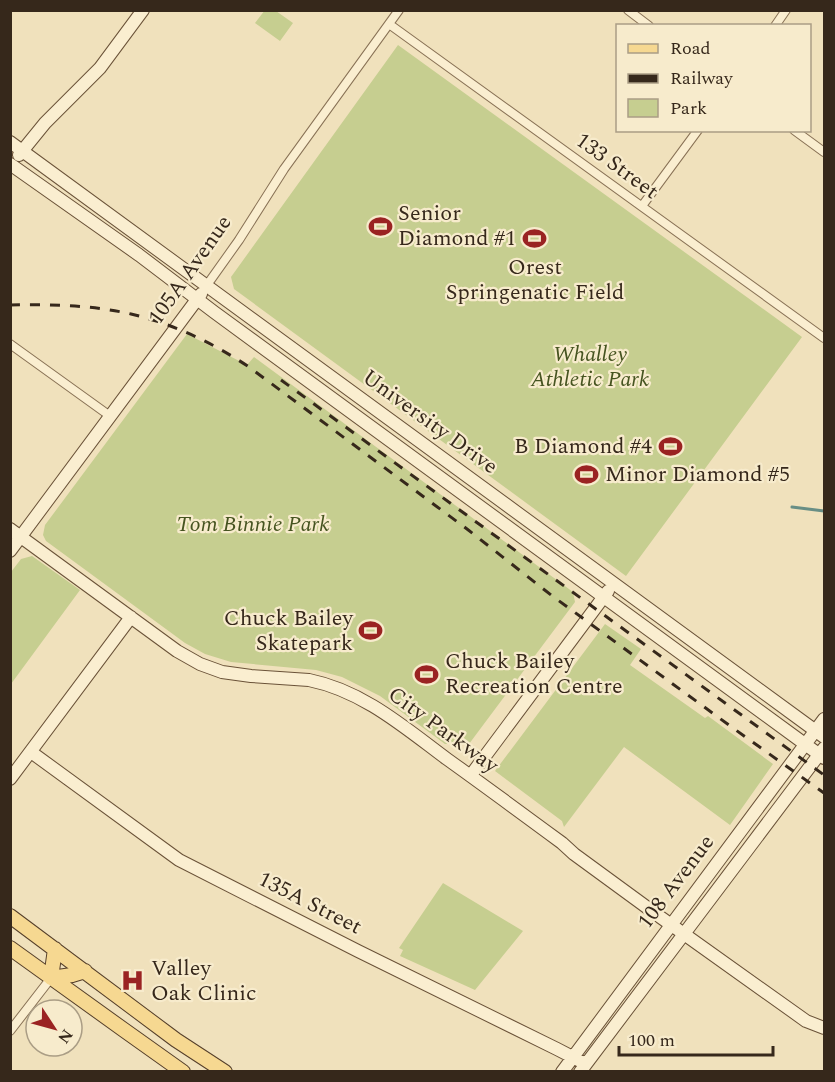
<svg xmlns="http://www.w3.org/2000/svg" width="835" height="1082" font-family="Spectral,serif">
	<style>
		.green { fill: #c6ce90 }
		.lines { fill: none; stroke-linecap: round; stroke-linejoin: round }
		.stream { stroke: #688e85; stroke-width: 3 }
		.street-casing { stroke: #887155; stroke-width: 10 }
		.secondary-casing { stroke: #6a5238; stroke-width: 14 }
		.primary-casing { stroke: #553f2a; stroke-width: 16 }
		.street { stroke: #faeed0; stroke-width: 8 }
		.secondary { stroke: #faeed0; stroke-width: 12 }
		.primary { stroke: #f6d891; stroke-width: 14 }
		.rail { stroke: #36281b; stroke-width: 3; stroke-dasharray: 10 10; stroke-linecap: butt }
		.labels { text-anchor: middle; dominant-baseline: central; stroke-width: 4.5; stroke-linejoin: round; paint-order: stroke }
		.street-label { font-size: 22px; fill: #36281b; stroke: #f7ebcc }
		.poi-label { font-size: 22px; fill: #36281b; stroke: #f7ebcc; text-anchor: start }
		.park-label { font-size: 22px; font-style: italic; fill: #465420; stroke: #f7ebcc }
	</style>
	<rect width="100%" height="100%" fill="#f0e1bc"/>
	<path class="green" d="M265 10 276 11 293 23 280 41 255 23Z
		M398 45 802 337 626 576 234 289 231 277Z
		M187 334 247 365 254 357 573 592 575 602 469 744H445L380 696 342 677 316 670 231 662 205 654 185 643 46 541 43 535 45 525Z
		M32 556 80 590 11 684V572L21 559Z
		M605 624 641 649 630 665 705 718 708 716 773 764 730 825 624 747 564 827 562 821 495 771Z
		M443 883 523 931 475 990 400 956 403 950 399 948Z"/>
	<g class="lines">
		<path class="stream" d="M792 507 824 511"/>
		<defs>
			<path id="street" d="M628 10 649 26
				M389 24 824 338
				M775 26 786 10
				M794 130 824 152
				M642 206 698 130
				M207 285 239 240 284 169 399 10
				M10 344 110 416
				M10 1031 51 978"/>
			<path id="secondary" d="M10 142 824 737
				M19 155 45 123 100 68 143 10
				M10 164 139 255 214 312 824 758
				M10 529 177 651 200 664 222 672 251 676 309 680C363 691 404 727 447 759 486 787 524 815 562 843L574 854 656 914 806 1021 824 1028
				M10 551 201 294
				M31 752 179 860 358 951 557 1049 586 1064
				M471 775 608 591
				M10 779 131 617
				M562 1072 824 719
				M580 1072 824 748"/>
			<path id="primary" d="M10 916 176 1040 225 1072
				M10 948 124 1030 183 1072
				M55 949 51 978 72 975 85 971"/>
		</defs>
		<use href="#street" class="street-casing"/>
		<use href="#secondary" class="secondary-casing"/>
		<use href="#primary" class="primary-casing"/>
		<use href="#street" class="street"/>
		<use href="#secondary" class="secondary"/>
		<use href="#primary" class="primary"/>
		<path class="rail" d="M10 305C50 304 92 305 131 314 174 324 213 343 249 367L467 529 551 595 733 728 824 793
			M281 380 824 775"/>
	</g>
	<defs>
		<symbol id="stadium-bare" viewBox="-9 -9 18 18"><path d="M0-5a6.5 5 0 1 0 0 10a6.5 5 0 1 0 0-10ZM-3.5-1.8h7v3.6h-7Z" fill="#9a2322" stroke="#f7ebcc" stroke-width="2.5" paint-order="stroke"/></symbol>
		<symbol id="hospital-bare" viewBox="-9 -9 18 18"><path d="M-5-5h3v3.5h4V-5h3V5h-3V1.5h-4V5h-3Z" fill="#9a2322" stroke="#f7ebcc" stroke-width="2.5" paint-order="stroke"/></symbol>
	</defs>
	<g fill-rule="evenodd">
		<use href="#stadium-bare" x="364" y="210" width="33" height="33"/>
		<use href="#stadium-bare" x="518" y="222" width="33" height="33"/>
		<use href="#stadium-bare" x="654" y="430" width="33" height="33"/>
		<use href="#stadium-bare" x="570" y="458" width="33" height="33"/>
		<use href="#stadium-bare" x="354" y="614" width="33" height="33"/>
		<use href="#stadium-bare" x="410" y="658" width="33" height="33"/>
		<use href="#hospital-bare" x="116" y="964" width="33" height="33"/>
	</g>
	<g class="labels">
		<g class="street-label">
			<text transform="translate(617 166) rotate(36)">133 Street</text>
			<text transform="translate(190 270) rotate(-55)">105A Avenue</text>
			<text transform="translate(430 422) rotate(36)">University Drive</text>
			<text transform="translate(443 730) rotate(36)">City Parkway</text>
			<text transform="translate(676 882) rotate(-53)">108 Avenue</text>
			<text transform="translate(310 903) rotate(27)">135A Street</text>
		</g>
		<g class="poi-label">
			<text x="398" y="213">Senior<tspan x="398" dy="25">Diamond #1</tspan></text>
			<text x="535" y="267" text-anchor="middle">Orest<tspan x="535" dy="25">Springenatic Field</tspan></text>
			<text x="652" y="446" text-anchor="end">B Diamond #4</text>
			<text x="605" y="474">Minor Diamond #5</text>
			<text x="353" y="618" text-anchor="end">Chuck Bailey<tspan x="353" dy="25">Skatepark</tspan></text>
			<text x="445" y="661">Chuck Bailey<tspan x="445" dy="25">Recreation Centre</tspan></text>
			<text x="151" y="968">Valley<tspan x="151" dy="25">Oak Clinic</tspan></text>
		</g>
		<g class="park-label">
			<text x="590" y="354">Whalley<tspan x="590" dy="25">Athletic Park</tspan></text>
			<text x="253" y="524">Tom Binnie Park</text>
		</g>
	</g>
	<rect width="835" height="1082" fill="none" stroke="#36281b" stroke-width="24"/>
	<rect x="616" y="24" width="195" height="108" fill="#f7ebcc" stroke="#aa9d85" stroke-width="1.5"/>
	<rect x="628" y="44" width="30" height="9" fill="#f6d891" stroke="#aa9d85" stroke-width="1.5"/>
	<text x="670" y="54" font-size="18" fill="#36281b">Road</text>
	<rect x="628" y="74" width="30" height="9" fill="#36281b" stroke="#aa9d85" stroke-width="1.5"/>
	<text x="670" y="84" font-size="18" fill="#36281b">Railway</text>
	<rect x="628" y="99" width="30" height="18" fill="#c6ce90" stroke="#aa9d85" stroke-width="1.5"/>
	<text x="670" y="114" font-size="18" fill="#36281b">Park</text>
	<g transform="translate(54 1028) rotate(126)"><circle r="28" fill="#f7ebcc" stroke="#aa9d85" stroke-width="1.5"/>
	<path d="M0-4.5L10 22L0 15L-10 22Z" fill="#9a2322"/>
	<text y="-9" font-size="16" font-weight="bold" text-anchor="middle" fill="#36281b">N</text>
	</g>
	<path d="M619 1046v9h154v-9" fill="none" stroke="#36281b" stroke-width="3"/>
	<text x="628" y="1046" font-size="18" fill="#36281b" stroke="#f7ebcc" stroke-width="4.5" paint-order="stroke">100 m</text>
</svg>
